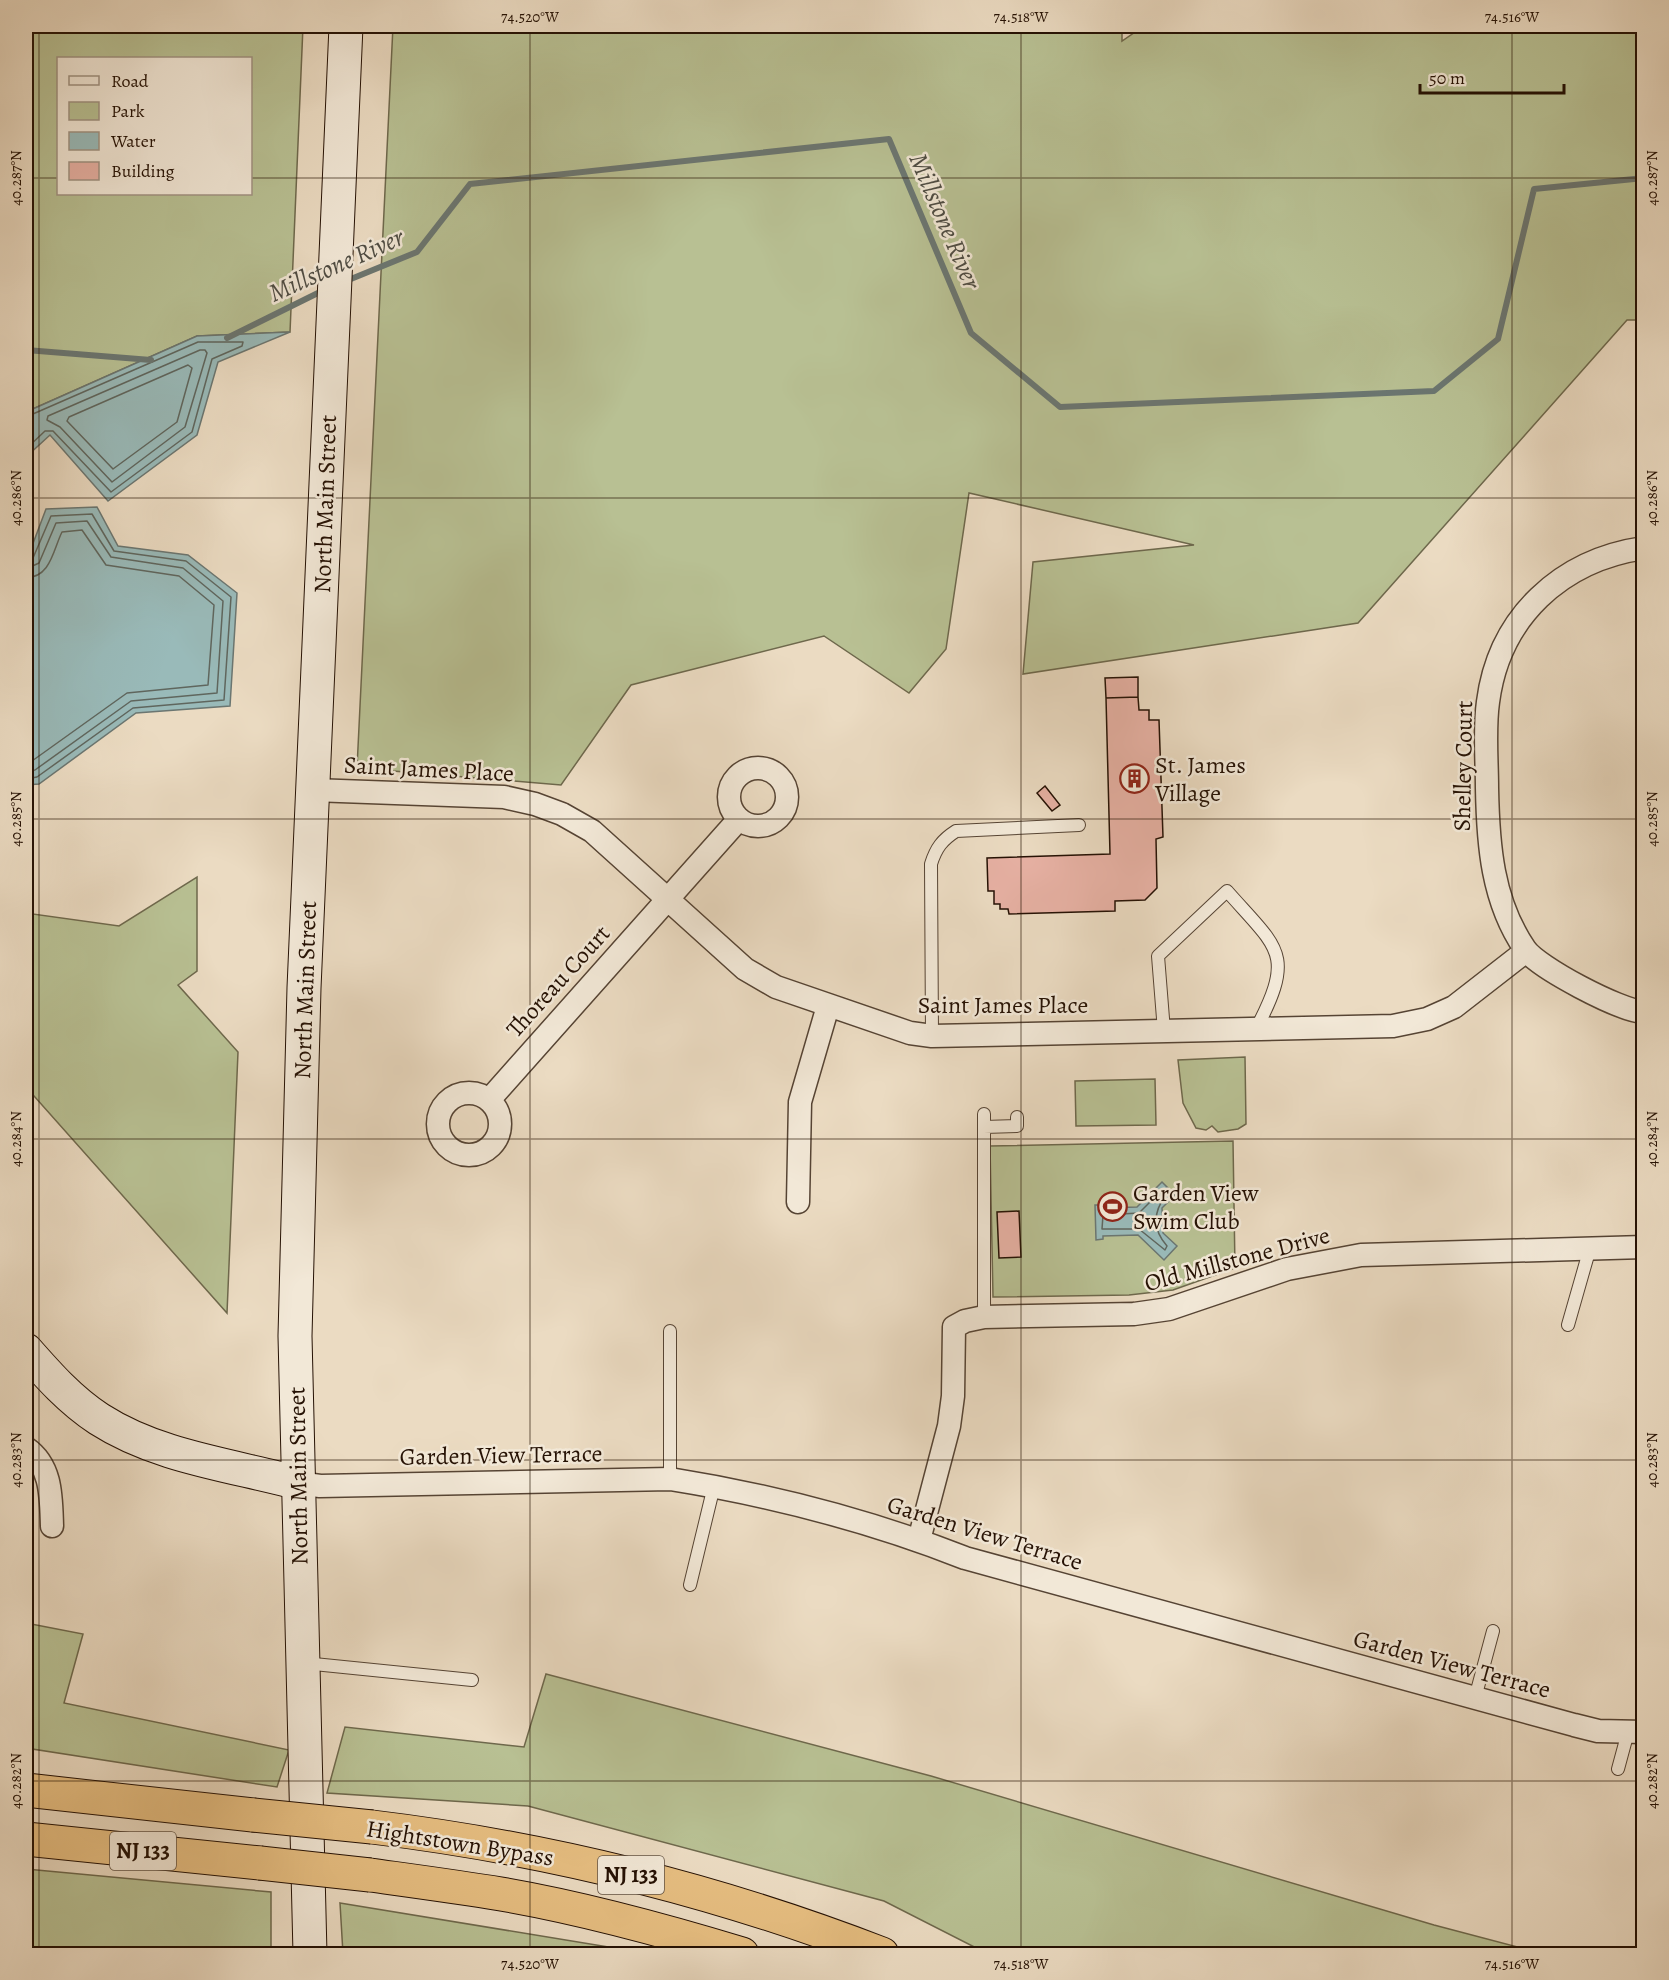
<svg xmlns="http://www.w3.org/2000/svg" width="1669" height="1980" font-family="Alegreya,serif">
	<style>
		.green { fill: #b8c093; stroke: #6e684c; stroke-width: 1.5; fill-rule: evenodd }
		.water { fill: #99bab9; stroke: #6b7671; stroke-width: 1.5 }
		.lines { fill: none; stroke-linecap: round; stroke-linejoin: round }
		.shore { stroke: #5f665e; stroke-width: 1.5 }
		.stream { stroke: #6b7671; stroke-width: 6 }
		.building { fill: #e7b1a4; stroke: #251104; stroke-width: 1.5 }
		.lane-casing { stroke: #564434; stroke-width: 14 }
		.street-casing { stroke: #564434; stroke-width: 25 }
		.secondary-casing { stroke: #251104; stroke-width: 35 }
		.highway-casing { stroke: #251104; stroke-width: 35 }
		.lane { stroke: #f2e8d7; stroke-width: 12 }
		.street { stroke: #f2e8d7; stroke-width: 22 }
		.secondary { stroke: #f2e8d7; stroke-width: 33 }
		.highway { stroke: #e6be81; stroke-width: 33 }
		.highway-bridge-casing { stroke: #251104; stroke-width: 35; stroke-linecap: butt }
		.highway-bridge { stroke: #e6be81; stroke-width: 33 }
		.ticks { fill: none; stroke: #251104; stroke-width: 1.5; stroke-opacity: 0.45 }
		.labels { text-anchor: middle; dominant-baseline: central; stroke-width: 5; stroke-linejoin: round; paint-order: stroke }
		.shield { fill: #f2e8d7; stroke: #625243; stroke-width: 1.5 }
		.shield-label { font-size: 22px; font-weight: bold; fill: #251104 }
		.street-label { font-size: 24px; fill: #251104; stroke: #f2e8d7 }
		.poi-label { font-size: 24px; fill: #251104; stroke: #f2e8d7; text-anchor: start }
		.water-label { font-size: 26px; font-style: italic; fill: #4e4c43; stroke: #f2e8d7 }
		.neatline { fill: none; stroke: #251104; stroke-width: 2 }
		.ticks-label { font-size: 15px; text-anchor: middle; fill: #251104 }
	</style>
	<rect width="100%" height="100%" fill="#ebdbc2"/>
	<filter id="stains"><feTurbulence type="fractalNoise" baseFrequency=".00333" numOctaves="4"/><feColorMatrix values="0 0 0 0 .2 0 0 0 0 .09 0 0 0 0 .02 0 0 0 .5 -.17"/></filter>
	<radialGradient id="worn" r=".72"><stop offset=".6" stop-color="#630" stop-opacity="0"/><stop offset="1" stop-color="#630" stop-opacity=".3"/></radialGradient>
	<path class="green" d="M26 26H303L290 332 197 336 26 412ZM58 58H250V194H58Z
		M393 26H1122V41L1144 26H1643V320H1627L1358 623 1023 674 1033 562 1194 545 969 493 946 649 909 693 824 636 631 685 561 785 357 768Z
		M197 877V971L178 985 238 1052 227 1313 26 1087V913L119 926Z
		M1245 1057 1246 1124 1238 1129 1218 1132 1212 1126 1206 1130 1196 1128 1183 1103 1178 1060Z
		M1155 1079 1156 1125 1076 1126 1075 1081Z
		M1233 1141 1235 1268 1173 1290 1129 1295 993 1297 990 1146Z
		M26 1623 83 1634 64 1703 289 1750 277 1787 26 1748Z
		M546 1674 931 1776 1434 1925 1544 1954H988L884 1901 528 1806 327 1793 345 1727 524 1747Z
		M26 1869 271 1892V1954H26Z
		M340 1903 651 1954H343Z"/>
	<path class="water" d="M290 332 218 362 197 435 108 501 50 435 26 457V412L197 336Z
		M97 507 118 546 188 555 237 593 230 706 136 713 39 784 26 785V562L46 509Z
		M1162 1182 1175 1195 1162 1208 1163 1233 1177 1246 1164 1260 1138 1235 1103 1236V1239L1096 1240 1095 1205H1102L1103 1208 1137 1207Z"/>
	<g class="lines">
		<path class="shore" d="M200 350H205L207 353 185 427 112 482 60 427 47 420 48 416Z
			M188 365 192 368 177 422 113 469 67 421 69 417Z
			M26 417 198 342H243L242 346 212 359 192 432 111 492 53 431H45L26 449
			M26 561 33 558 51 516 92 514 114 551 186 561 231 597 224 700 133 708 37 777 26 779
			M26 569 39 563 56 523 87 521 111 557 183 568 223 601 217 693 131 701 35 770 26 771
			M26 578C51 577 53 550 62 532L82 530 106 565 179 576 214 605 208 685 127 693 32 761 26 762
			M1160 1192 1166 1195C1153 1212 1152 1229 1167 1246L1165 1250 1139 1229H1102L1103 1215 1139 1213Z"/>
		<path class="stream" d="M346 281 417 252 470 184 889 139 971 333 1060 407 1434 391 1498 339 1534 189 1644 178
			M227 338 326 289
			M26 350 151 360"/>
	</g>
	<path class="building" d="M1138 677V697L1106 698 1105 678Z
		M1138 697 1139 710H1149V720H1159L1163 837 1156 839 1157 888 1145 900 1115 901V911L1009 914 1008 909H1000V904H994V891H988L987 858 1110 854 1106 698Z
		M1045 786 1060 805 1052 811 1037 793Z
		M1019 1211 1021 1257 999 1258 997 1212Z"/>
	<g class="lines">
		<defs>
			<path id="lane" d="M1164 1031 1158 956 1227 891C1278 949 1296 953 1256 1029
				M932 1036 931 864C936 848 942 840 956 831L1079 825
				M984 1114V1127
				M984 1317V1127L1017 1126V1117
				M1568 1325 1590 1248
				M670 1331V1479
				M690 1585 714 1486
				M304 1663 472 1680
				M1475 1698 1493 1631
				M1618 1769 1628 1732"/>
			<path id="street" d="M1644 548C1561 560 1499 617 1488 702 1484 730 1487 760 1487 788 1488 844 1492 901 1525 949 1537 967 1620 1011 1644 1012
				M729 797a29 29 0 1 1 58 0a29 29 0 1 1-58 0Z
				M313 790 504 797 535 804 562 814 592 831 745 969 776 987 910 1033 932 1036 1393 1026 1427 1019 1454 1007 1526 951
				M438 1124a31 31 0 1 1 62 0a31 31 0 1 1-62 0Z
				M489 1100 739 819
				M798 1202 800 1102 828 1006
				M26 1448C52 1466 51 1497 52 1526
				M298 1483 320 1486 670 1479C770 1495 871 1521 965 1558L1574 1725 1598 1731 1644 1732
				M919 1540 949 1426 953 1396 954 1327 965 1321 984 1317 1134 1314 1169 1309 1287 1269 1361 1255 1644 1247"/>
			<path id="secondary" d="M26 1350C48 1375 70 1400 99 1419 158 1457 231 1465 298 1483
				M310 1954 295 1336 304 988 346 26"/>
			<path id="highway" d="M26 1790 253 1815
				M372 1827C546 1848 719 1891 882 1954
				M26 1839 260 1863
				M370 1875C413 1881 458 1887 501 1894 583 1908 663 1930 742 1954"/>
		</defs>
		<use href="#lane" class="lane-casing"/>
		<use href="#street" class="street-casing"/>
		<use href="#secondary" class="secondary-casing"/>
		<use href="#highway" class="highway-casing"/>
		<use href="#lane" class="lane"/>
		<use href="#street" class="street"/>
		<use href="#secondary" class="secondary"/>
		<use href="#highway" class="highway"/>
		<defs>
			<path id="highway-bridge" d="M253 1815 372 1827
				M260 1863 370 1875"/>
		</defs>
		<use href="#highway-bridge" class="highway-bridge-casing"/>
		<use href="#highway-bridge" class="highway-bridge"/>
	</g>
	<path class="ticks" d="M39 26V1954M530 26V1954M1021 26V1954M1512 26V1954M26 178H58M250 178H1644M26 498H1644M26 819H1644M26 1139H1644M26 1460H1644M26 1781H1644"/>
	<defs>
		<symbol id="building-ring" viewBox="-11 -11 22 22"><circle r="9.5" fill="#f2e8d7" stroke="#8f2418" stroke-width="1.5"/><path d="M-4-6H4V6H1V3H-1V6H-4ZM-2.5-4.3h1.7v1.8h-1.7ZM.8-4.3h1.7v1.8H.8ZM-2.5-1h1.7V.8h-1.7ZM.8-1h1.7V.8H.8Z" fill="#8f2418"/></symbol>
		<symbol id="stadium-ring" viewBox="-11 -11 22 22"><circle r="9.5" fill="#f2e8d7" stroke="#8f2418" stroke-width="1.5"/><path d="M0-5a6.5 5 0 1 0 0 10a6.5 5 0 1 0 0-10ZM-3.5-1.8h7v3.6h-7Z" fill="#8f2418"/></symbol>
	</defs>
	<g fill-rule="evenodd">
		<use href="#building-ring" x="1118" y="762" width="33" height="33"/>
		<use href="#stadium-ring" x="1096" y="1190" width="33" height="33"/>
	</g>
	<g class="labels">
		<g class="shield">
			<rect x="110" y="1832" width="66" height="38" rx="4.5"/>
			<rect x="598" y="1856" width="66" height="38" rx="4.5"/>
		</g>
		<g class="shield-label">
			<text x="143" y="1851">NJ 133</text>
			<text x="631" y="1875">NJ 133</text>
		</g>
		<g class="street-label">
			<text transform="translate(325 504) rotate(-88)">North Main Street</text>
			<text transform="translate(1463 766) rotate(-89)">Shelley Court</text>
			<text transform="translate(429 769) rotate(3)">Saint James Place</text>
			<text transform="translate(558 981) rotate(-48)">Thoreau Court</text>
			<text transform="translate(305 990) rotate(-88)">North Main Street</text>
			<text x="1003" y="1005">Saint James Place</text>
			<text transform="translate(1237 1259) rotate(-15)">Old Millstone Drive</text>
			<text transform="translate(501 1455) rotate(-1)">Garden View Terrace</text>
			<text transform="translate(298 1476) rotate(-91)">North Main Street</text>
			<text transform="translate(985 1533) rotate(17)">Garden View Terrace</text>
			<text transform="translate(1452 1664) rotate(15)">Garden View Terrace</text>
			<text transform="translate(460 1843) rotate(9)">Hightstown Bypass</text>
		</g>
		<g class="poi-label">
			<text x="1155" y="765">St. James<tspan x="1155" dy="28">Village</tspan></text>
			<text x="1133" y="1193">Garden View<tspan x="1133" dy="28">Swim Club</tspan></text>
		</g>
		<g class="water-label">
			<text transform="translate(945 221) rotate(67)">Millstone River</text>
			<text transform="translate(336 265) rotate(-24)">Millstone River</text>
		</g>
	</g>
	<rect width="1669" height="1980" fill="none" stroke="#ebdbc2" stroke-width="66"/>
	<rect x="57" y="57" width="195" height="138" fill="#f2e8d7" stroke="#a09283" stroke-width="1.5"/>
	<rect x="69" y="76" width="30" height="9" fill="#f2e8d7" stroke="#a09283" stroke-width="1.5"/>
	<text x="111" y="87" font-size="18" fill="#251104">Road</text>
	<rect x="69" y="102" width="30" height="18" fill="#b8c093" stroke="#a09283" stroke-width="1.5"/>
	<text x="111" y="117" font-size="18" fill="#251104">Park</text>
	<rect x="69" y="132" width="30" height="18" fill="#99bab9" stroke="#a09283" stroke-width="1.5"/>
	<text x="111" y="147" font-size="18" fill="#251104">Water</text>
	<rect x="69" y="162" width="30" height="18" fill="#e7b1a4" stroke="#a09283" stroke-width="1.5"/>
	<text x="111" y="177" font-size="18" fill="#251104">Building</text>
	<path d="M1420 84v9h144v-9" fill="none" stroke="#251104" stroke-width="3"/>
	<text x="1429" y="84" font-size="18" fill="#251104" stroke="#f2e8d7" stroke-width="4.5" paint-order="stroke">50 m</text>
	<rect x="33" y="33" width="1603" height="1914" class="neatline"/>
	<g class="ticks-label">
		<text x="530" y="22">74.520°W</text>
		<text x="1021" y="22">74.518°W</text>
		<text x="1512" y="22">74.516°W</text>
		<text transform="translate(16 178) rotate(-90)" y="5">40.287°N</text>
		<text transform="translate(1652 178) rotate(-90)" y="5">40.287°N</text>
		<text transform="translate(16 498) rotate(-90)" y="5">40.286°N</text>
		<text transform="translate(1652 498) rotate(-90)" y="5">40.286°N</text>
		<text transform="translate(16 819) rotate(-90)" y="5">40.285°N</text>
		<text transform="translate(1652 819) rotate(-90)" y="5">40.285°N</text>
		<text transform="translate(16 1139) rotate(-90)" y="5">40.284°N</text>
		<text transform="translate(1652 1139) rotate(-90)" y="5">40.284°N</text>
		<text transform="translate(16 1460) rotate(-90)" y="5">40.283°N</text>
		<text transform="translate(1652 1460) rotate(-90)" y="5">40.283°N</text>
		<text transform="translate(16 1781) rotate(-90)" y="5">40.282°N</text>
		<text transform="translate(1652 1781) rotate(-90)" y="5">40.282°N</text>
		<text x="530" y="1969">74.520°W</text>
		<text x="1021" y="1969">74.518°W</text>
		<text x="1512" y="1969">74.516°W</text>
	</g>
	<rect width="100%" height="100%" filter="url(#stains)"/>
	<rect width="100%" height="100%" fill="url(#worn)"/>
</svg>
